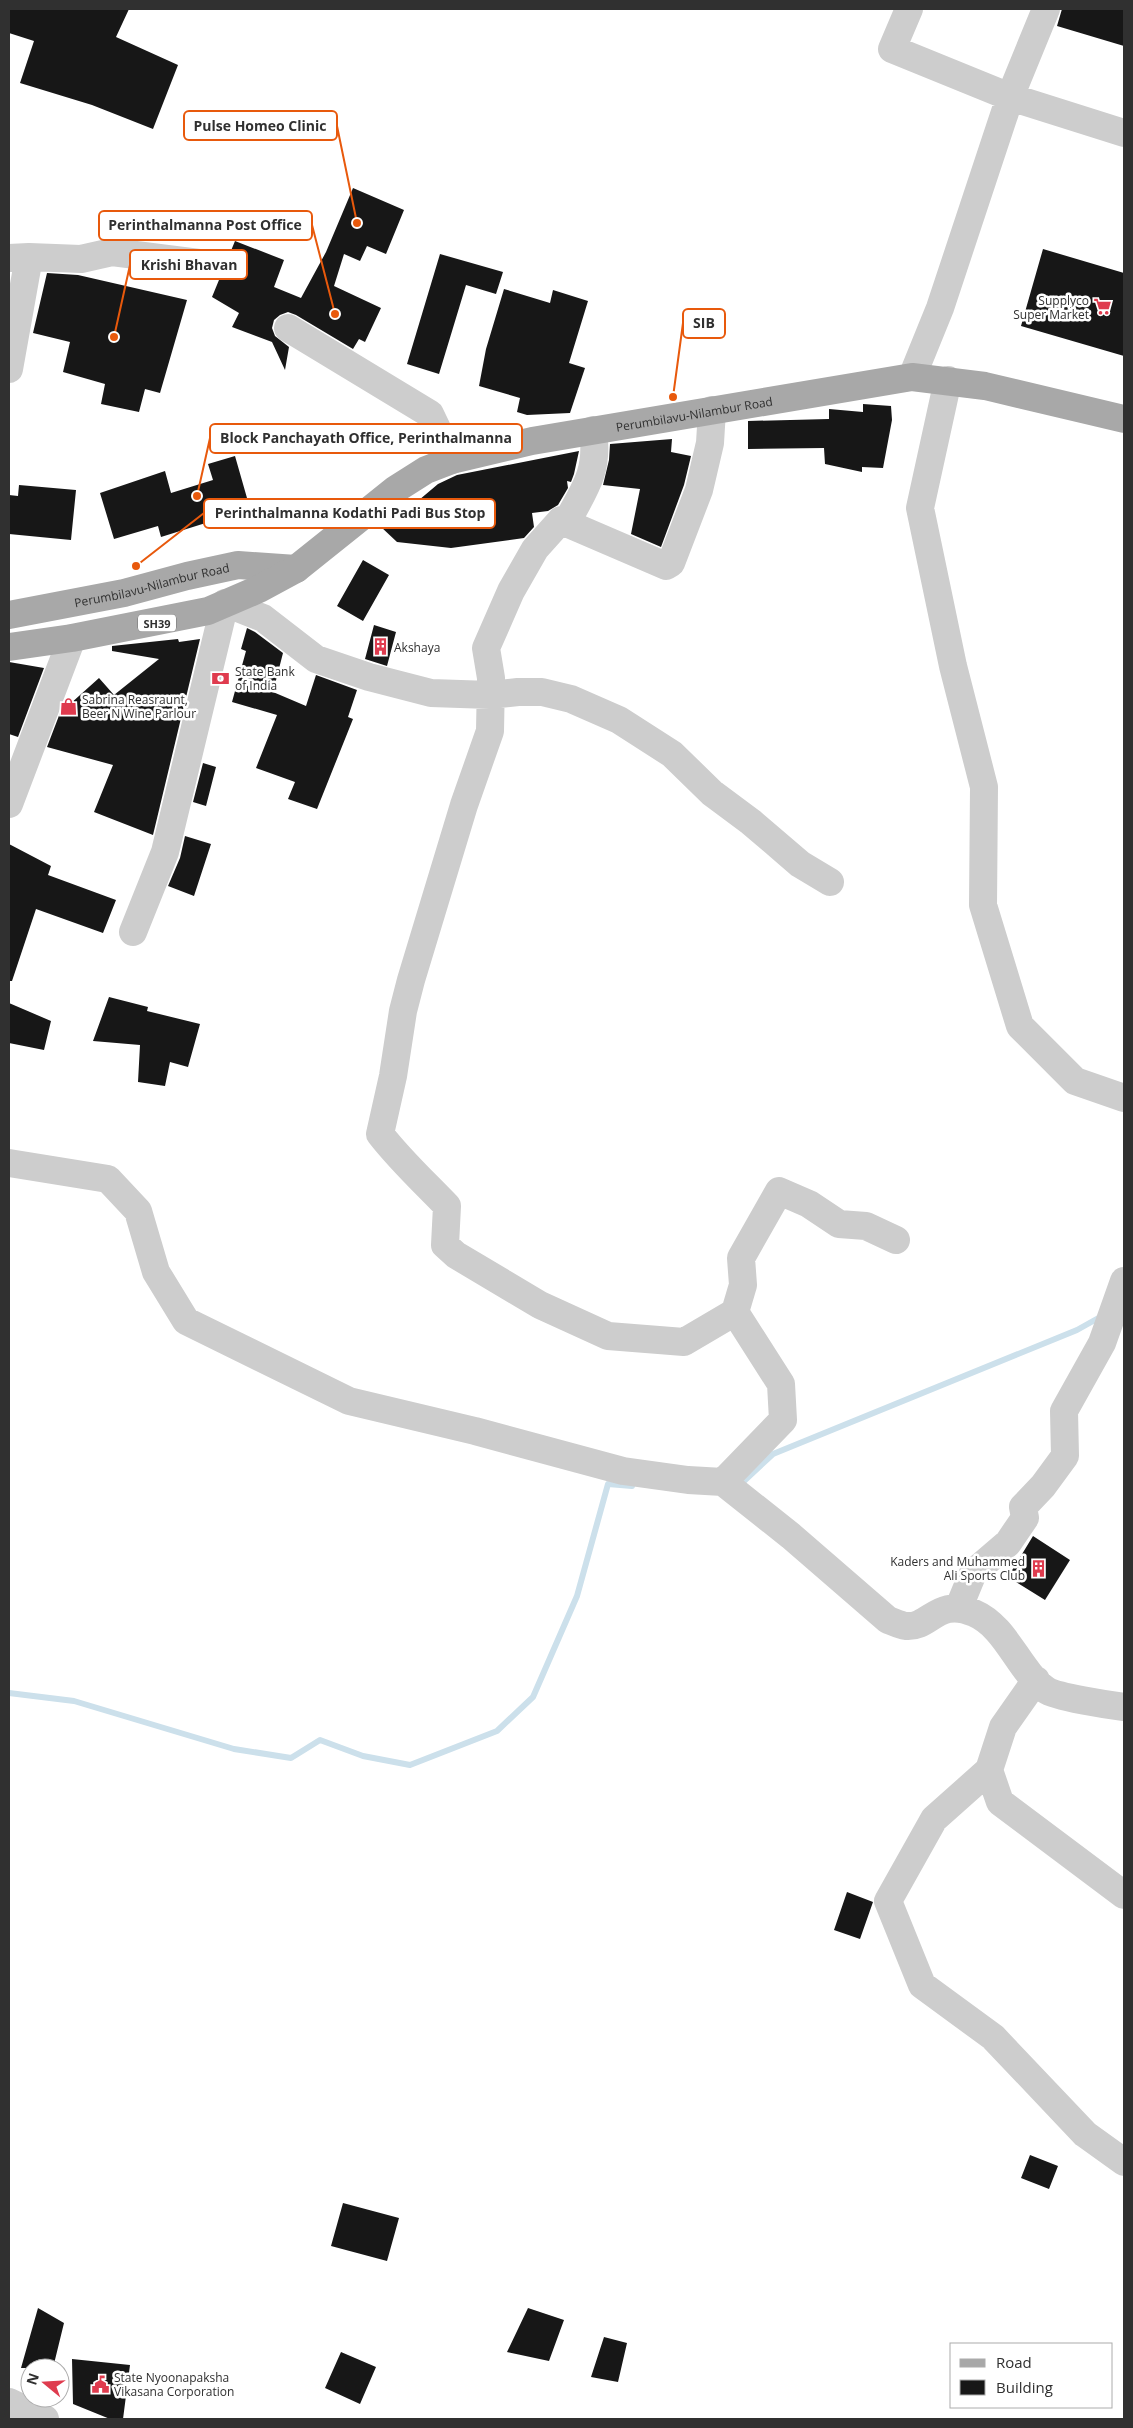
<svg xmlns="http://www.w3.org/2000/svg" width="1133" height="2428" font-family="'Open Sans',sans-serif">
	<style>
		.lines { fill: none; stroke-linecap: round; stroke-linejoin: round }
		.stream { stroke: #cce0eb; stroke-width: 6 }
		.building { fill: #171717 }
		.minor { stroke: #cdcdcd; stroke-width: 28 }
		.major { stroke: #a8a8a8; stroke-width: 28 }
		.labels { text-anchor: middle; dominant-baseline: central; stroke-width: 5; stroke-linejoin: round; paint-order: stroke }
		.shield { fill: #fff; stroke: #6e6e6e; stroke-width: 1 }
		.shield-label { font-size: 11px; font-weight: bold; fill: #303030 }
		.poi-label { font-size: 12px; fill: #303030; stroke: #fff; text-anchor: start }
		.street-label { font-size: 12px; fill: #303030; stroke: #fff }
		.leader { fill: none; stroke: #e8590c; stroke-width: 2 }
		.callout-dot { fill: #e8590c; stroke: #fff; stroke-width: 2 }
		.callout { fill: #fff; stroke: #e8590c; stroke-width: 2 }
		.callout-label { font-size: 14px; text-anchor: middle; font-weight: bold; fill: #303030 }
	</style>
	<rect width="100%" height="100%" fill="#fff"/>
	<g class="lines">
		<path class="stream" d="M744 1481 773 1454 1077 1330 1102 1316
			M9 1693 74 1701 234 1749 291 1758 320 1740 363 1756 410 1765 497 1731 533 1697 577 1596 608 1484 632 1486"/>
	</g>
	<path class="building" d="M9 9H129L116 37 178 65 153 129 92 105 20 83 34 41 9 33Z
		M1062 9H1124V46L1057 26Z
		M353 188 404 210 386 254 367 246 360 261 344 254 334 286 381 308 365 342 359 339 353 349 296 315 288 312 280 315 274 320 272 328 275 336 289 347 285 370 272 342 232 327 239 313 212 297 235 241 284 260 274 287 301 298 326 252Z
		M1043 249 1124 273V356L1021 326Z
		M440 254 503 272 496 294 466 285 439 374 407 364Z
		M47 273 78 275 187 300 160 393 145 389 139 412 101 404 105 384 63 372 70 342 33 333Z
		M504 289 550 303 553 290 588 301 569 363 585 368 570 413 527 415 517 412 520 398 479 386 486 349Z
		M863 404 891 406 892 420 883 468 862 467V472L825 464 824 448 748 449V421L829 419V409L863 412Z
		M672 439 671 452 691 456 684 485 661 547 631 534 640 489 603 485 609 460 610 444Z
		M579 451 574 474 571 482 567 481 568 488 558 505 548 511 532 513 534 527 524 538 451 548 397 542 380 526 403 507 406 511 438 484 457 475Z
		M235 456 249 505 211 517 212 521 161 537 158 526 114 539 100 493 165 471 171 493 213 480 208 464Z
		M19 485 76 490 71 540 9 534V495L18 496Z
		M363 560 389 575 363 621 337 606Z
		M374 625 396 632 387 666 365 659Z
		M247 628 255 632 283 653 273 692 306 706 316 675 357 690 348 717 353 719 317 809 288 799 295 782 256 768 277 715 232 702 246 651 241 649Z
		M178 639 179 642 200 639 153 835 94 812 113 765 47 747 60 713 99 678 114 695 159 659 112 651V646Z
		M9 662 44 668 18 737 9 734Z
		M203 763 216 767 206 806 193 802Z
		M185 836 211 844 194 896 168 886 180 858Z
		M9 844 51 866 48 875 116 900 103 933 36 909 12 981H9Z
		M109 997 148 1007 147 1011 200 1024 188 1067 170 1062 165 1086 138 1082 140 1045 93 1041Z
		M9 1003 51 1021 44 1050 9 1043Z
		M1033 1536 1070 1560 1045 1600 1008 1577Z
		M847 1892 873 1902 860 1939 834 1930Z
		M1030 2155 1058 2166 1049 2189 1021 2178Z
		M343 2203 399 2218 387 2261 331 2246Z
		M38 2308 64 2323 53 2368H21Z
		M528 2308 564 2320 549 2361 507 2352Z
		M604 2337 627 2343 618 2382 591 2377Z
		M341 2352 376 2367 360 2404 325 2388Z
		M72 2359 130 2365 123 2419H110L73 2404Z"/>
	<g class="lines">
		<path class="minor" d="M909 9 892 49 1010 97 1124 133
			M29 257 81 259 112 252 199 263
			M9 258 29 257 9 369
			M288 328 430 414 452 460
			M912 377 940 308 1010 97 1046 9
			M948 380 920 508 953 666 984 787 983 905 1020 1026 1075 1081 1124 1098
			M593 430C599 471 585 489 566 523L561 520 535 549 511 591 486 648 491 678 490 731 464 805 411 980 403 1011 393 1076 380 1134C400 1160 424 1182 447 1206L445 1245 456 1255 540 1305 608 1336 684 1342 735 1312
			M566 523 666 566 671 563 699 490 710 443 712 410
			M9 804 72 638
			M133 932 165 852 225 603 263 618 316 659 369 677 431 693 490 695 518 692H542L571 699 619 720 672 754 712 793 751 822 800 864 830 882
			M9 1163 108 1179 138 1211 156 1272 186 1321 349 1401 475 1431 623 1471 688 1480 723 1482 791 1536 888 1620C894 1622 900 1625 906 1626 931 1628 937 1597 974 1613 1007 1627 1018 1670 1046 1690 1056 1697 1109 1705 1124 1707
			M723 1482 783 1420 781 1384 735 1312 743 1285 741 1258 779 1191 809 1204 839 1224 866 1226 896 1240
			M959 1607 973 1573 1008 1543 1025 1518 1023 1507 1043 1486 1065 1456 1064 1411 1102 1343 1124 1281
			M1036 1680 1003 1727 989 1770 1000 1802 1124 1895
			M989 1770 934 1819 888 1901 922 1985 993 2037 1085 2134 1124 2162
			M9 2402 45 2419"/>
		<g class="major">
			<path id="s1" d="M9 615 124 593 187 576 238 565 296 569"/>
			<path id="s2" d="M9 647 72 638 208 611 259 589 296 569 396 489 426 470 452 460 532 441 912 377 985 386 1124 419"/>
		</g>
	</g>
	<defs>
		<symbol id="supermarket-bare" viewBox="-9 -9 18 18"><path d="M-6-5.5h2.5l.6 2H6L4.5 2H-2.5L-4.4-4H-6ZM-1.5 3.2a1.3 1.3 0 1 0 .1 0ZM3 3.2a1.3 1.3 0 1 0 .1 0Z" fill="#df3b4e" stroke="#fff" stroke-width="2.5" paint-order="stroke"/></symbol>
		<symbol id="building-bare" viewBox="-9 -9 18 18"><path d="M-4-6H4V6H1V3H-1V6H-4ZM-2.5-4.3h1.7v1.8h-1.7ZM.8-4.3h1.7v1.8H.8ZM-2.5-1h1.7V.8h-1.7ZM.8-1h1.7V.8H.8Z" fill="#df3b4e" stroke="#fff" stroke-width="2.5" paint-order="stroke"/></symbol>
		<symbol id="bank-bare" viewBox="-9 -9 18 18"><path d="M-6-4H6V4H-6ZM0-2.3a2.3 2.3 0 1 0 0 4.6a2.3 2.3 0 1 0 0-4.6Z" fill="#df3b4e" stroke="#fff" stroke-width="2.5" paint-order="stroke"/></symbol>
		<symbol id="shop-bare" viewBox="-9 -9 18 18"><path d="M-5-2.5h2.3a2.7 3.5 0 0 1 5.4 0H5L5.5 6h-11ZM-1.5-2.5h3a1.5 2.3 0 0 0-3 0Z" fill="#df3b4e" stroke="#fff" stroke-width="2.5" paint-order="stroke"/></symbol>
		<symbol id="civic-bare" viewBox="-9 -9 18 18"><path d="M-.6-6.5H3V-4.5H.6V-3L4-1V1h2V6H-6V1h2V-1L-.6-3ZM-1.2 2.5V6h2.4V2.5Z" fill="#df3b4e" stroke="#fff" stroke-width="2.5" paint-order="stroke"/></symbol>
	</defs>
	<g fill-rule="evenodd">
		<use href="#supermarket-bare" x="1090" y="294" width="25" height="25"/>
		<use href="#building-bare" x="368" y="634" width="25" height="25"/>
		<use href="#bank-bare" x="208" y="666" width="25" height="25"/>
		<use href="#shop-bare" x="56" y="694" width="25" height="25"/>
		<use href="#building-bare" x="1026" y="1556" width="25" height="25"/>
		<use href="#civic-bare" x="88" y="2372" width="25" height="25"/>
	</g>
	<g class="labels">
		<rect class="shield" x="138" y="614.5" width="38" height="17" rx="4"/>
		<g class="shield-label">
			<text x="157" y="623">SH39</text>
		</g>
		<g class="poi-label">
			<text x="1089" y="300" text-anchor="end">Supplyco<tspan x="1089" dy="14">Super Market</tspan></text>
			<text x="394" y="647">Akshaya</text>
			<text x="235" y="671">State Bank<tspan x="235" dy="14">of India</tspan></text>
			<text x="82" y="699">Sabrina Reasraunt,<tspan x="82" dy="14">Beer N Wine Parlour</tspan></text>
			<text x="1025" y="1561" text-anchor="end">Kaders and Muhammed<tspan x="1025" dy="14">Ali Sports Club</tspan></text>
			<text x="114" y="2377">State Nyoonapaksha<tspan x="114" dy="14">Vikasana Corporation</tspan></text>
		</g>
		<g class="street-label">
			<text stroke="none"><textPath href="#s2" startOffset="738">Perumbilavu-Nilambur Road</textPath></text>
			<text stroke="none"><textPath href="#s1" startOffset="146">Perumbilavu-Nilambur Road</textPath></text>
		</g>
	</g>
	<path class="leader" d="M357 223L337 126M335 314L312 225M114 337L130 265M673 397L683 323M197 496L210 438M136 566L204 513"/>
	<g class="callout-dot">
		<circle cx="357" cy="223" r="5"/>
		<circle cx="335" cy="314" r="5"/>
		<circle cx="114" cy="337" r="5"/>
		<circle cx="673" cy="397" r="5"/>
		<circle cx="197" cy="496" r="5"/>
		<circle cx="136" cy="566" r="5"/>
	</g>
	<g class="callout">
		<rect x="184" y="111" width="153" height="29" rx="5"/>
		<rect x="99" y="211" width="213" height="29" rx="5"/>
		<rect x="130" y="250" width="117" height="29" rx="5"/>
		<rect x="683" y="309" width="42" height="29" rx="5"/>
		<rect x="210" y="424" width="312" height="29" rx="5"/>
		<rect x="204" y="499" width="291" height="29" rx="5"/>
	</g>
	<g class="callout-label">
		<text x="260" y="131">Pulse Homeo Clinic</text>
		<text x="205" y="230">Perinthalmanna Post Office</text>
		<text x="189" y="270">Krishi Bhavan</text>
		<text x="704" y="328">SIB</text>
		<text x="366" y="443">Block Panchayath Office, Perinthalmanna</text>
		<text x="350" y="518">Perinthalmanna Kodathi Padi Bus Stop</text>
	</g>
	<rect width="1133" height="2428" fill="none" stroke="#303030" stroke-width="20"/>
	<rect x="950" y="2343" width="162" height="65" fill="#ffffff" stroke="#acacac"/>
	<rect x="960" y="2359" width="25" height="8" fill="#a8a8a8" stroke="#acacac"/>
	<text x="996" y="2368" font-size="15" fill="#303030">Road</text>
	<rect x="960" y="2380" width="25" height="15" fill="#171717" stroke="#acacac"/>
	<text x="996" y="2393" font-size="15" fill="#303030">Building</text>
	<g transform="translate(45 2383) rotate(288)"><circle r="24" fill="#ffffff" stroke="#acacac"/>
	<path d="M0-4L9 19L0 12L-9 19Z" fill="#df3b4e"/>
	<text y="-8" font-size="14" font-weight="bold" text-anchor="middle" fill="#303030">N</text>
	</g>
</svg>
